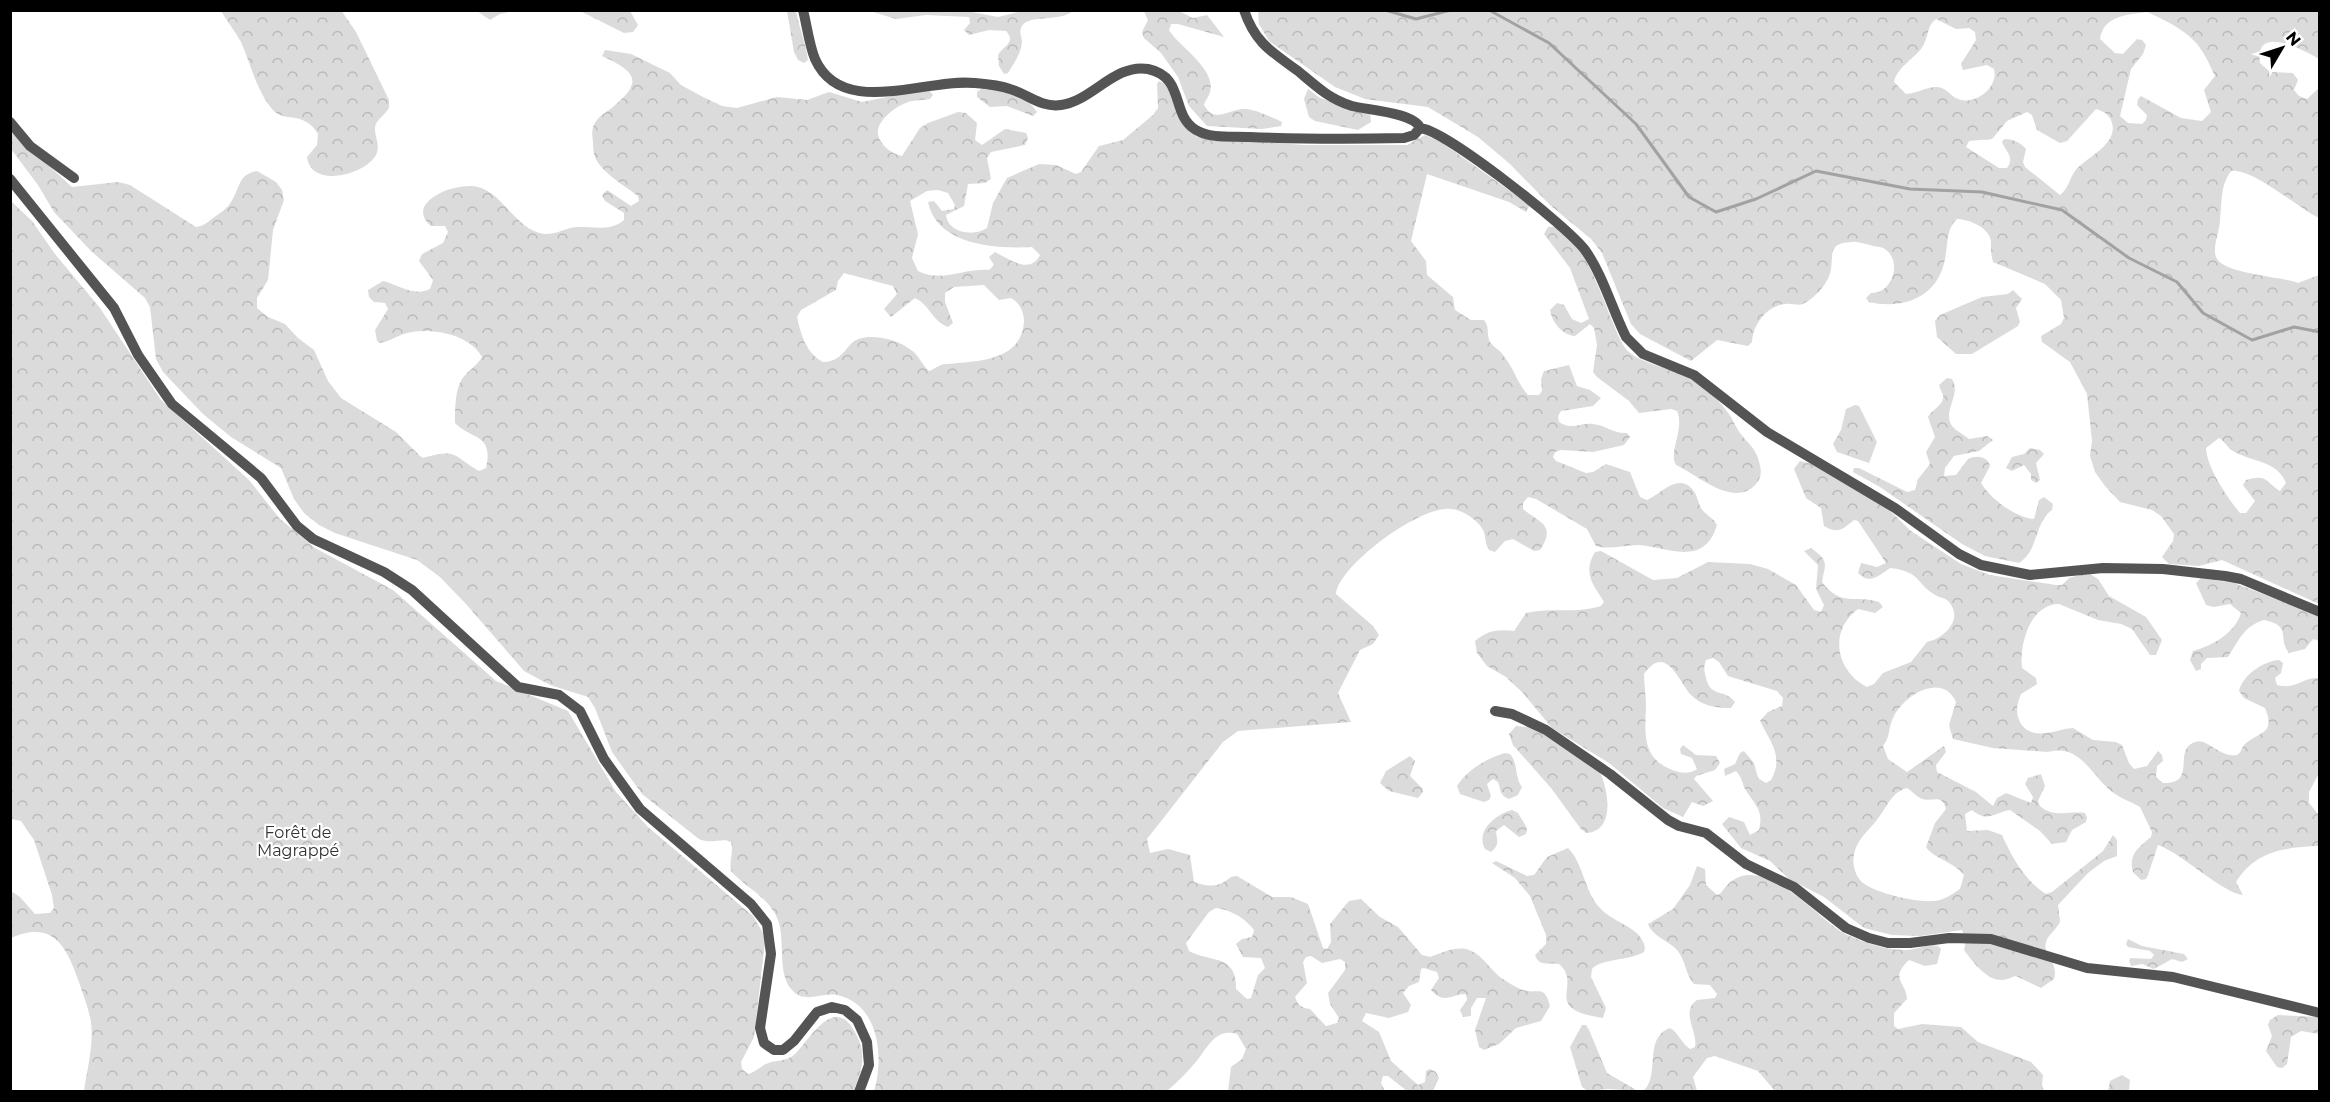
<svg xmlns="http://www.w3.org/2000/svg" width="2330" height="1102" font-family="Montserrat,sans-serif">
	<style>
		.forest { fill: url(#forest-crowns); fill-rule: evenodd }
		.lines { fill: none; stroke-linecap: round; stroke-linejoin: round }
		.stream { stroke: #a2a2a2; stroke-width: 3 }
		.minor { stroke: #545454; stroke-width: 10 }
		.labels { text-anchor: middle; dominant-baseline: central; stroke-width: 4.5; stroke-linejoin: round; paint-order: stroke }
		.park-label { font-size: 16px; fill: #323232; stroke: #fff }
	</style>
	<defs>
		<pattern id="forest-crowns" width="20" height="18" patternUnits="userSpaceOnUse" patternTransform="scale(1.5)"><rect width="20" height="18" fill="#dbdbdb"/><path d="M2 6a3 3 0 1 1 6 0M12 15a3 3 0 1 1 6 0" fill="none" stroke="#bababa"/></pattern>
	</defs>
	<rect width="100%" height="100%" fill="#fff"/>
	<path class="forest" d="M341 10 356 32 389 100V108C385 115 376 120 375 127 374 137 381 144 376 155 365 175 311 189 307 157L317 145 318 134C303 109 284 124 272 109 256 89 251 65 241 42 235 31 227 21 221 11Z
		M477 11H514L500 14 490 20Z
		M580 11H630L638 25 633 32 624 33Z
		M787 11H796C799 27 806 44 808 60L804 63 798 60 794 52Z
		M870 11H967L998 17 1022 11H1073C1059 23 1026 13 1021 28 1019 32 1022 38 1022 42 1021 54 1014 63 1008 73L1004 74 999 66 998 55C1003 46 1017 43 1006 31L989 30 969 35 964 30 970 23 969 17 926 15 896 19Z
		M1144 11H1179L1193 18 1207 15 1224 37 1178 24H1171L1169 30C1176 44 1217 69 1210 92 1209 97 1205 100 1204 105 1215 125 1229 108 1246 109 1257 110 1268 116 1278 120L1282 122 1281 126 1262 129 1207 126 1189 106 1178 77 1161 53 1144 38 1142 32 1148 20Z
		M1258 11H2319V59C2303 50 2254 23 2260 63L2270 72 2293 73 2298 80 2294 90 2299 96 2307 99 2319 88V218C2297 207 2251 167 2231 171 2220 186 2222 202 2220 220 2220 231 2212 247 2216 257 2222 274 2280 276 2298 283L2319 275V604L2222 560 2199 566 2169 564 2162 557 2173 541 2174 534 2161 516 2152 510 2120 502 2105 486 2095 472 2090 456 2092 441 2087 394 2070 362 2042 342 2041 336 2061 324 2064 318 2061 300 2045 284 1993 262C1991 254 1991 250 1991 243 1991 228 1969 219 1957 219 1946 229 1948 245 1945 259 1938 297 1904 310 1869 302L1866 298 1871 293C1894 294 1903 258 1883 248 1879 246 1874 247 1870 245 1863 244 1858 241 1852 242 1829 243 1833 252 1831 269 1829 283 1815 298 1803 304 1798 306 1791 303 1785 304 1766 306 1753 325 1752 342L1748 346 1717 340 1691 361 1640 334 1631 324 1602 253 1591 239 1550 205 1510 164 1478 137 1428 107 1365 99 1335 87 1269 41 1259 24ZM2147 12C2165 20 2192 33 2202 51 2207 58 2211 68 2215 76L2204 90 2211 112 2202 121 2181 118 2141 96 2138 99 2137 105 2147 115 2146 120 2142 124 2128 123 2120 116 2131 69 2143 54 2146 45 2142 40 2137 39 2123 54 2115 53 2100 39C2104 15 2127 15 2147 12ZM1936 19 1956 29 1969 28 1975 32 1976 40 1961 64 1963 70 1987 65 1994 69C1999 87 1975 106 1958 99 1950 96 1947 88 1938 87 1928 86 1918 93 1906 94L1894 82C1897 68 1912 60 1921 49 1929 39 1926 26 1936 19ZM2096 109C2103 111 2108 114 2111 120 2121 144 2086 157 2075 171 2069 179 2069 188 2060 195L2025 167 2023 162 2026 149C2020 142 2013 139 2004 139L2002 142C2006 152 2015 157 2007 168H1999L1966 147 1969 141 1992 139 2007 121 2027 112 2032 115 2037 130 2060 143 2067 141ZM2219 438C2225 441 2227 448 2233 451 2251 462 2277 460 2286 483L2280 491C2264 481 2268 474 2246 480L2243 485 2255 501 2246 513H2240C2227 497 2207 468 2206 448Z
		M605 50 631 54 670 73 681 85 703 97 722 106 737 108 777 97 807 100 829 92 862 102 928 89 933 95 930 99C924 100 918 100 912 101 897 104 870 124 880 140 884 148 893 154 902 156L920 128 928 123 958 112 966 113 977 123 975 140 982 145 1005 129 1026 133 1028 138 1025 145 991 152 987 158 991 179 985 183 968 184 964 206 946 215C948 233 974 237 987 228L993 203 1007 178 1039 164 1056 165 1076 174 1081 172 1099 146 1123 140 1153 115 1158 108 1157 84 1159 81C1175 85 1183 126 1197 137L1304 145H1407L1425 135 1441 142 1530 205 1526 212 1509 202 1427 174 1411 241 1426 261 1427 275 1453 297 1455 310 1471 320H1484C1490 327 1486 334 1490 342 1493 347 1500 350 1503 355 1514 368 1517 383 1528 395H1539L1542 391 1541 379 1544 371 1569 365 1577 386 1590 390 1601 398 1593 406 1561 411 1558 416 1559 422C1573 431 1580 422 1593 424 1606 425 1613 434 1627 433L1630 437 1624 445 1593 452 1561 450 1555 452 1553 457 1556 461 1586 473 1593 472 1606 464 1630 472 1640 497 1647 500C1661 494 1678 472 1693 490 1697 495 1698 502 1701 508 1705 515 1713 517 1717 525 1704 568 1668 547 1638 545 1624 545 1609 550 1596 546L1587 529 1536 499 1528 497 1523 503V509C1539 523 1557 524 1540 550L1534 551 1513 539 1505 541 1495 552 1489 550C1485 544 1486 539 1484 532 1480 521 1463 510 1451 509 1421 505 1339 565 1336 594L1373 626 1379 635 1373 644 1360 650 1338 693 1351 722 1238 731 1223 742 1147 839 1150 853 1168 849 1190 855 1194 882C1203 885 1214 888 1224 882 1229 879 1230 876 1237 876L1272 897H1291L1308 904 1323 948 1327 949 1331 942 1330 924 1349 901 1361 899 1380 917 1398 927 1422 955 1430 957C1442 953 1453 947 1466 949 1483 953 1491 973 1506 981 1511 984 1517 988 1523 990 1538 995 1544 983 1550 1006L1541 1021 1516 1028 1499 1044 1484 1050 1479 1047 1475 1030 1486 998H1477L1471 1008V1016L1463 1017 1460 1010 1467 1000 1466 994C1452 994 1444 1005 1431 990L1439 978 1437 972 1424 968 1421 969 1419 982 1409 986 1403 993 1411 1005 1408 1012 1389 1018 1366 1013 1362 1021 1379 1032 1391 1061 1418 1085 1425 1082 1426 1071 1430 1069 1436 1072 1439 1078 1433 1091H1407L1388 1076H1383L1381 1083 1385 1091H1228L1231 1067 1242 1059 1246 1049 1237 1034C1214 1027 1207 1050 1194 1064 1186 1074 1176 1083 1167 1091H874C884 1059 880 1004 837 995 822 992 805 1004 793 991 776 974 786 942 778 920 769 897 746 888 731 871 729 860 734 852 731 842 721 837 713 845 699 839L642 794 612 752 595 708 588 697 550 685 524 671 466 604 440 577 417 560 335 533 319 525 304 513 294 499 281 468 231 437 203 414 163 372 156 359 150 307 145 298 91 251 54 212 38 185 11 149 10 130 72 187 118 182 130 185 196 227C204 226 206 223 213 218 220 213 226 210 231 202 240 188 238 174 257 171L276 182 282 190 284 200 273 230 268 280 257 298V308L268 317 285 324 298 338 314 350 328 381 341 398 396 432 419 455 423 458C459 448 452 456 479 471L486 468C494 433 471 440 455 423 455 409 455 390 462 379 468 370 476 367 482 357 470 334 430 327 407 333 398 335 391 341 380 343L377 341 375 330 388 309 385 303 374 302 369 297 368 290 383 281C399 285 414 297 430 289L433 280 419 261 422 254 443 243 448 232 445 226H431C403 202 457 181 478 187 504 194 516 230 544 234 557 235 568 226 580 227 596 227 611 231 624 220V213L605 201 602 195 607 190 631 206 639 201 638 196C625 186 609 177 599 164 594 157 593 151 593 142 592 134 591 127 597 120 601 114 609 111 614 106 647 79 631 70 602 56ZM938 190 948 193 955 205 954 209 942 211 934 201 928 202C937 246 997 249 1032 247L1040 255C1030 275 1009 259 995 252L989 257 994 265 989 270C964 268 942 283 918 271L912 258 918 234 910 201 927 191ZM844 273 893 286 897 294 884 309 891 317 915 298C930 305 932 321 948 327L953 323 945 302V293L954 287 984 285 999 300 1011 298C1019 302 1024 312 1024 321 1022 362 976 361 946 364 940 364 935 369 929 371 922 365 919 355 911 350 898 339 862 330 850 345 842 354 837 362 823 362 806 353 801 335 797 317L801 310 836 290 838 281ZM1216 908C1231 910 1245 918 1254 930L1252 937 1242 939 1236 944 1243 957 1261 958 1265 968 1258 975 1251 998 1247 999 1236 989C1237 953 1210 963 1189 951L1186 943 1209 912ZM1311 956 1322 963 1340 959 1345 962V970L1328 993 1330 1004 1339 1018 1337 1023 1326 1026 1310 1009C1301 1008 1298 1005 1295 997L1307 983 1303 962 1306 957Z
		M984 87C1002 90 1027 95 1037 112L1033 116 1007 106 990 107 977 97V92Z
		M1308 89 1320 98 1370 113 1371 122 1358 130 1315 121 1309 117 1304 99Z
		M11 201 32 221 55 254 100 308 161 400 249 480 280 519 315 548 393 590 496 681 568 711 616 792 648 827 753 916 763 933 765 942 754 1037 741 1062 742 1069 748 1074C755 1072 758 1069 764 1065 774 1059 786 1063 795 1054 810 1039 835 992 856 1034 867 1055 862 1071 853 1092L84 1091C87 1070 94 1044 91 1022 89 1009 83 995 79 982 67 948 54 919 11 938V891L20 897 35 914 50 913 54 908 52 895 34 840 21 821 11 819Z
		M1548 227C1585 221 1609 328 1626 349 1636 362 1672 369 1688 377 1704 385 1721 402 1731 417 1734 422 1736 428 1740 433 1747 442 1754 447 1758 458 1761 468 1763 476 1756 484 1734 509 1698 475 1676 465 1668 452 1685 429 1677 411L1671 409 1639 413 1629 401 1597 377 1593 372 1597 345 1594 328 1590 324 1575 336C1562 335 1552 322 1550 310L1557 303 1564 305 1572 319 1581 323 1589 319 1570 268 1544 234Z
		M2013 290 2022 299 2016 308 2020 322 2018 326 1972 354H1956L1937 337 1935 321 1940 315 1982 297 2008 294Z
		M1947 378 1952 379C1961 393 1945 408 1950 422 1952 429 1963 434 1969 439L1987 436 1993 440 1979 451 1954 456 1945 468 1944 476 1956 475 1968 459C1976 455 1988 456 1990 466L1981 483C1991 499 2014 517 2034 519L2039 500 2044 497 2053 504 2052 510C2034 523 2039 550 2019 563L1985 556 1962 544 1880 487 1853 472 1854 468H1859L1907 492 1915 490 1918 479 1930 464 1926 452 1935 437 1928 417C1932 409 1945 405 1943 395 1942 392 1940 389 1939 385Z
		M1855 405 1859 406 1877 442 1869 463 1837 452 1833 444 1841 430 1846 409Z
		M2030 448 2040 450 2044 454 2036 463 2040 480 2036 483 2031 480V474L2024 465 2012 471 2006 468 2012 457 2024 454Z
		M1800 461 1816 465 1886 507 1911 531 1961 564 1990 575 2056 585H2062L2069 578 2079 575 2090 574 2098 579 2109 596 2146 617 2162 640 2156 655H2150L2132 629 2121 624 2098 620 2059 604C2030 604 2019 645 2022 668L2036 678 2037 684 2021 694C2017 704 2015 712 2020 722 2032 743 2056 729 2073 728L2093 740 2116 742 2122 745 2129 763 2134 769 2147 766 2158 751 2162 755 2163 761 2157 766 2156 777 2163 783C2198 784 2172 750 2195 742 2207 737 2219 758 2237 755 2242 752 2241 748 2245 744 2260 731 2276 734 2265 708L2244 698 2239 691C2242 676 2263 661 2279 660L2283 663 2281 673 2275 678 2277 685C2297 690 2302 677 2319 678V773L2309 792V803L2319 815V846C2285 847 2255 851 2236 882L2243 895C2222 893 2183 854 2158 845L2148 875 2146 879 2141 880 2133 872C2128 854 2139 847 2151 837L2152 832 2140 807C2130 801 2121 799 2111 791 2091 775 2080 743 2048 752L1993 748 1953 739 1949 725 1956 702C1942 672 1905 695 1894 716 1888 726 1891 736 1883 746L1888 759 1907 772 1944 746 1946 752 1936 765 1937 772 1976 792 1993 806 1997 798 2006 793 2031 803 2033 797 2025 784 2028 778 2041 774 2045 786 2038 801 2040 806C2053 818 2069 811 2085 813L2087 817 2086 822 2072 830 2066 842 2052 844 2040 831 2010 810C1993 813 1988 823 1972 810L1965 814 1967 831 1988 830 2002 835C2012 857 2024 880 2046 894L2052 892 2103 851 2113 835 2117 840V856L2104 861 2088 873 2058 905 2060 922C2056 930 2048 935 2046 942 2042 956 2059 961 2054 979L2041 988 2016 976C2011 977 2007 980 2002 980 1987 981 1972 961 1964 950L1966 940 1962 930 1920 936 1892 935 1864 928 1824 897 1789 879 1770 861 1741 848 1722 824 1729 817 1744 822 1750 835 1759 830C1764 810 1755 805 1745 789 1742 782 1741 776 1736 771L1725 776 1724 769 1735 764 1740 753 1744 751 1754 763 1758 778 1766 783 1771 780C1784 757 1771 743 1760 721L1768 712 1782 706 1783 698 1777 691 1728 676 1719 662 1713 658 1706 660C1704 666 1704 668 1705 674 1710 700 1723 687 1735 702L1731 708C1716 708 1702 706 1691 695 1679 682 1666 642 1644 674 1644 684 1646 695 1646 706 1645 733 1642 757 1670 769 1679 773 1689 775 1697 769L1692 758 1681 754 1680 749 1683 745 1696 755 1716 756 1720 763 1715 770 1696 776 1694 779 1713 801 1703 806 1692 802 1683 817 1663 808 1609 763 1552 728 1523 693 1506 677 1487 666 1477 653 1475 641C1488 630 1498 629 1514 631L1526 613C1551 607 1576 614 1601 606L1604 602C1594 585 1582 574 1595 552L1601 551 1653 580 1677 578 1708 562 1750 564 1768 569 1796 585 1814 610 1821 612 1824 605 1816 589 1818 565 1804 551 1811 548C1830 562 1825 563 1822 582 1842 608 1854 594 1879 602L1883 607 1875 613 1858 609C1828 631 1836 671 1867 687L1874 684 1883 673 1911 662 1927 642C1944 639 1964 619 1949 602 1946 598 1941 598 1937 596 1915 584 1923 572 1890 568 1878 576 1870 585 1858 573L1861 563 1877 567 1886 563 1858 521 1854 520C1842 530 1838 534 1824 526L1821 508 1806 498 1794 469ZM1907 788C1912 791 1916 796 1920 798 1932 804 1941 792 1946 809L1935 823 1926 847C1934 859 1953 861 1964 875L1960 889C1954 893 1947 898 1940 900 1924 905 1872 893 1861 881 1855 875 1852 863 1854 855 1857 838 1870 830 1879 817 1888 805 1892 792 1907 788Z
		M2201 578 2234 583 2319 615V641L2313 639 2305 649 2289 653C2277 638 2293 626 2264 620 2244 626 2239 640 2228 657L2207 658 2201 664V669L2196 671 2190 660 2193 651C2212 646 2235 633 2241 613L2230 604 2214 607 2206 605 2196 583Z
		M1516 726 1537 728 1600 772C1609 792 1615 832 1586 833L1581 829 1551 788 1513 745 1509 734Z
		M1505 753 1510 754C1519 765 1514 777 1522 787L1518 795 1509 799C1499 795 1501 790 1498 782L1493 779 1487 784 1491 796 1489 800 1484 802 1460 794 1457 786C1467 770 1487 758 1505 753Z
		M1410 756 1415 761 1410 776 1422 788 1423 792 1418 798 1389 791 1380 783 1386 771Z
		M1512 810 1518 813 1527 828 1526 834 1519 837 1504 825 1496 831C1497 841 1500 845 1491 852L1485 849C1475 831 1496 814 1512 810Z
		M1568 848C1584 864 1584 892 1601 909 1615 924 1640 926 1645 947L1644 952C1629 961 1602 958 1592 969L1591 977 1606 1008 1603 1018C1539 1009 1584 985 1559 964 1548 962 1539 967 1535 955L1546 944V935L1530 896 1515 878 1492 863 1496 861 1527 876 1534 875 1547 857Z
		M1697 866 1705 869 1706 885 1717 895 1721 893C1753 843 1810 911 1840 931 1848 936 1857 939 1865 942 1878 947 1893 950 1906 950 1917 950 1928 943 1938 946L1941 949 1937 964 1925 966 1909 960C1889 979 1906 981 1907 999L1894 1013V1026L1898 1029 1922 1024 1961 1027 1978 1042 2031 1062 2043 1075 2042 1085 2044 1091H1775L1758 1071 1715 1056 1707 1058 1693 1077 1697 1091 1642 1092C1662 1078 1642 1038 1670 1028 1679 1033 1681 1043 1690 1049L1695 1047C1698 1031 1680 1012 1697 1000L1715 998 1717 994 1710 985 1694 984C1685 974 1686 960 1677 950 1669 941 1652 936 1648 924L1673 909 1690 885Z
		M2128 939 2142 946 2184 954 2188 959 2182 962 2172 959 2154 969 2142 964 2131 966 2129 960 2131 958 2151 959 2154 955 2150 951 2128 947 2126 944Z
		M2278 1015 2319 1017V1034L2301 1031 2291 1037 2287 1064 2282 1068 2277 1067 2266 1051 2272 1036 2268 1025 2270 1020Z
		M1582 1025H1586L1589 1030 1607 1073 1638 1091 1608 1089 1588 1091 1582 1087 1570 1047Z
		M2122 1075 2130 1080 2129 1091H2108L2110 1081Z"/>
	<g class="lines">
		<path class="stream" d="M1385 10 1416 19 1451 10
			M1489 10 1549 43 1636 124 1689 197 1716 212 1756 199 1816 171 1910 189 1982 192 2062 210 2129 258 2177 282 2203 313 2252 340 2294 327 2320 332"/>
		<path class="minor" d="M803 10C807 26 809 44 815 59 842 119 925 78 974 83 986 84 999 85 1010 89 1028 94 1041 108 1061 105 1092 101 1115 63 1148 69 1186 77 1170 115 1196 130 1211 139 1232 136 1249 137 1301 139 1352 139 1404 138L1414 135 1420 128
			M1244 10C1255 43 1272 52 1298 71 1316 86 1329 99 1352 106 1368 110 1415 113 1420 128
			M10 122 30 146 74 178
			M1420 128C1446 130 1568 227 1585 250 1603 275 1612 309 1626 337L1643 354 1694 375 1767 432 1895 508 1959 554 1981 565 2030 575 2103 568 2163 569 2225 576 2241 579 2320 612
			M10 179 114 308 138 355 172 404 261 478 297 526 313 539 384 572 412 590 518 687 559 695 580 711 604 759 640 809 751 904 767 924 771 954 760 1028 764 1043 774 1050H783L794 1041 817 1012 832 1007 845 1010 857 1020 867 1042 869 1065 859 1092
			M1495 711 1512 714 1546 730 1610 774 1668 820 1679 826 1706 833 1746 864 1794 887 1846 928 1869 938 1888 943H1910L1949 938 1991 939 2087 968 2173 977 2320 1013"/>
	</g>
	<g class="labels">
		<g class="park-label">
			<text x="298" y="832">Forêt de<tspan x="298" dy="18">Magrappé</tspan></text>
		</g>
	</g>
	<rect width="2330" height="1102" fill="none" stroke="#000000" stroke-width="24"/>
	<g transform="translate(2282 48) rotate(51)" stroke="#ffffff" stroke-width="4.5" paint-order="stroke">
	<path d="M0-4.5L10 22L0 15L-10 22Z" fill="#000000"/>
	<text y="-9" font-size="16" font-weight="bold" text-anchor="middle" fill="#000000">N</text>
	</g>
</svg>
